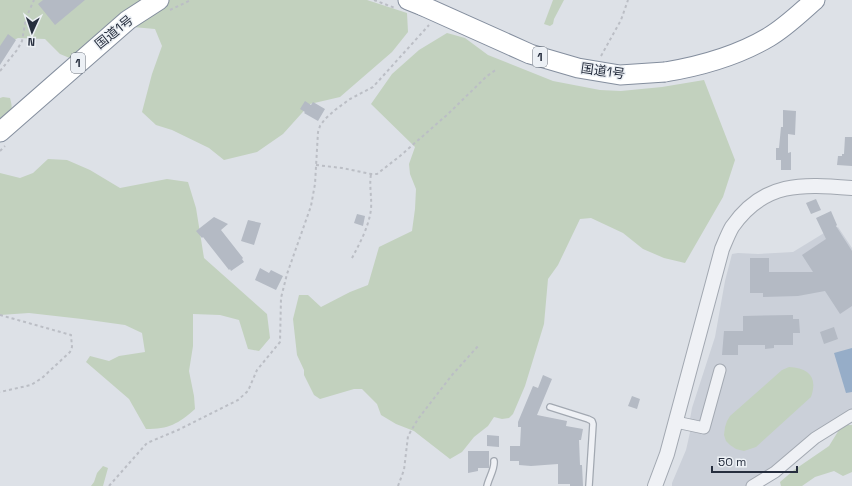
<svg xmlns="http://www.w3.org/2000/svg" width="852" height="486" font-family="'Space Grotesk','Noto Sans JP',sans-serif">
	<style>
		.built { fill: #cbd0d9 }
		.green { fill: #c2d1be }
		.water { fill: #96adc8 }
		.building { fill: #b4bac4 }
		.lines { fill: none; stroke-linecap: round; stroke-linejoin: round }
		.service-casing { stroke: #a2a8b1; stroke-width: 8 }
		.minor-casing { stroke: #a2a8b1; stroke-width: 13 }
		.tertiary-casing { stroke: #a2a8b1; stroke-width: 16 }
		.trunk-casing { stroke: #848e9e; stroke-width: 21 }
		.path { stroke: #bbbec5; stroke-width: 2; stroke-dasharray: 3 3; stroke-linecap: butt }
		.service { stroke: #eff1f5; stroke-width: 5.5 }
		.minor { stroke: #eff1f5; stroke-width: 11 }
		.tertiary { stroke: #eff1f5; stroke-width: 14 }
		.trunk { stroke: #fff; stroke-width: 19 }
		.trunk-bridge-casing { stroke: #848e9e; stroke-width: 21; stroke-linecap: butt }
		.trunk-bridge { stroke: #fff; stroke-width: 19 }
		.labels { text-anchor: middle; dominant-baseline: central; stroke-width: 3; stroke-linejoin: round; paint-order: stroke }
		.shield { fill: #ecf0f5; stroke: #616875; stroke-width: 1 }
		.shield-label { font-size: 12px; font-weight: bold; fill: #262e3e }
		.street-label { font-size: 13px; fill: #262e3e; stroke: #ecf0f5 }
	</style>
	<rect width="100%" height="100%" fill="#dde1e7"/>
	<path class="built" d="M838 227 852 248V412L773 471 746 486H672V483L686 450 691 428 690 419 692 408 715 337 725 281 732 254 738 253 758 254 793 252 829 230Z"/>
	<path class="green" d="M0 0H367L407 13 408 32 392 52 340 97 310 104 283 134 257 152 224 160 209 148 172 130 156 125 142 112 152 74 162 46 155 29 133 27 72 59 60 54 45 39 18 38 0 47Z
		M553 0H564L554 19 553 24 550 26 544 24Z
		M447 33 465 38 488 55 553 81 600 90 621 91 662 87 704 80 735 160 723 197 685 263 664 258 643 249 623 233 591 218 580 219 558 265 548 279 544 324 525 386 513 414 509 418 502 419 494 417 488 426 474 437 462 452 450 459 414 431 396 424 381 415 377 404 362 389H354L320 399 314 395 304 375V370L297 355 293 319 299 295H308L321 307 350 292 368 285 379 247 412 231 415 209 416 189 410 174 409 164 415 147 371 104 392 74 419 50Z
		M3 97 10 98C14 112 11 115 0 123V98Z
		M48 159 67 160 90 170 120 188 167 179 188 182 196 208 204 258 267 314 270 338 259 351 248 349 239 320 220 315 193 314V346L189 371 194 396 195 409C178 424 169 429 146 429L129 399 86 362 90 356 109 361 119 356 145 352 142 333 125 325 82 319 29 313 0 315V173L20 178 33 173Z
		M789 367C809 368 818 377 811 397L756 447 744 451 736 449 730 445 726 441 724 435 725 427 727 421 730 416 782 370Z
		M842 425H852V472L843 476 834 471 815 477 802 486H781L780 482 794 470 829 446Z
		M103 466 108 468 103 486H91L94 482 97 473Z"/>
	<path class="water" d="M852 348V392L846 393 834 353Z"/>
	<path class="building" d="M43 0H85L55 25 38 4Z
		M8 34 16 40 0 65V46Z
		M305 101 311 105 313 102 325 109 318 121 304 113 305 112 300 109Z
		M783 110 796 111 795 135 788 134V153L791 152V170H781V160H776V148H779L781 127H783Z
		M845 137H852V166L837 165 838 156H842V154H844Z
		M816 199 821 210 811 214 806 203Z
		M831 211 837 225 836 226 852 251V306L840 314 825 291 798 296 763 297V293H750V258H769V272H813L802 255 826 239 816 218Z
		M357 214 365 216 363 226 354 223Z
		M214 217 228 224 221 230 243 258 242 259 244 262 231 271 230 269 229 270 203 237 202 238 196 231Z
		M248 220 261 223 254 245 241 241Z
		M260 268 269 273 271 270 283 276 276 290 255 280Z
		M793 315V319H799L800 333H793V345H774V348L765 349V345H738V355H722L724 331H743V316Z
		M834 327 838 339 824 344 820 332Z
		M543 375 552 379 537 415 567 421 566 426 583 429 581 440H579L580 465H582L583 486H570V484H558V464L531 466 519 465V461H510V446H520L521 427H518V422L533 386 538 388Z
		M632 396 640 399 637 409 628 406Z
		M487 435 499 436V447L487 446Z
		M468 451H489V468H478V471L468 473Z"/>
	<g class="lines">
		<defs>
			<path id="service" d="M550 407 588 419 592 421 593 424 589 486
				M487 486C489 477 495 469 494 461"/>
			<path id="minor" d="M676 422 704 428 720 370
				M752 486 775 472 815 438 852 415"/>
			<path id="tertiary" d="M655 486 667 454 722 249C725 242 728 234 732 227 764 181 802 184 852 188"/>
			<path id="trunk" d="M408 0 423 6
				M665 72C701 66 737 56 769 37 786 27 801 12 815 0
				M0 132 128 20 159 0"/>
		</defs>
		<use href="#service" class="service-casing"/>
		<use href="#minor" class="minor-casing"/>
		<use href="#tertiary" class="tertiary-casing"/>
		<use href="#trunk" class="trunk-casing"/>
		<path class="path" d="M374 0 395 8
			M170 10 191 0
			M601 56 621 20 628 0
			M0 71 17 50 22 41 26 18 34 0
			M0 151 5 146
			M316 165 342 168 371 174H377L400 156 448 114 487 76 497 69
			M352 258C360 243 369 226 371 209 372 197 369 186 371 174
			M0 315 71 335 72 347 70 352 42 378 31 385 0 392
			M109 486 147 443 178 430 238 400 248 391 257 370 280 342 281 298 287 274 311 206 315 184 318 132 320 126 325 119 335 110 350 99 373 87 429 25
			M398 486 404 470 408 436 418 419 452 375 479 345"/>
		<use href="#service" class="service"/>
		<use href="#minor" class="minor"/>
		<use href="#tertiary" class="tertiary"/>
		<use href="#trunk" class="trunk"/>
		<defs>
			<path id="trunk-bridge" d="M423 6 530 54 578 68 620 75 665 72"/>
		</defs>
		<use href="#trunk-bridge" class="trunk-bridge-casing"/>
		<use href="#trunk-bridge" class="trunk-bridge"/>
	</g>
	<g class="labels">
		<g class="shield">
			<rect x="533" y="47" width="14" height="20" rx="3"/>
			<rect x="71" y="53" width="14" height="20" rx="3"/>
		</g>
		<g class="shield-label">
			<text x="540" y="57">1</text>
			<text x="78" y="63">1</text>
		</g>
		<g class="street-label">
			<text transform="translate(114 32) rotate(-39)">国道1号</text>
			<text transform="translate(603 71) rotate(8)">国道1号</text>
		</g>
	</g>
	<g transform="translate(32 32) rotate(183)" stroke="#ecf0f5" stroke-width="3" paint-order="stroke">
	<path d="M0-3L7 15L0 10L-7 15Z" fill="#262e3e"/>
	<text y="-6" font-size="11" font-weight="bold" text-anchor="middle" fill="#262e3e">N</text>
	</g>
	<path d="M712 466v6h85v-6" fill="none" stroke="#262e3e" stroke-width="2"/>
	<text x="718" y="466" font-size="12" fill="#262e3e" stroke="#ecf0f5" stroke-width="3" paint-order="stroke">50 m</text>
</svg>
